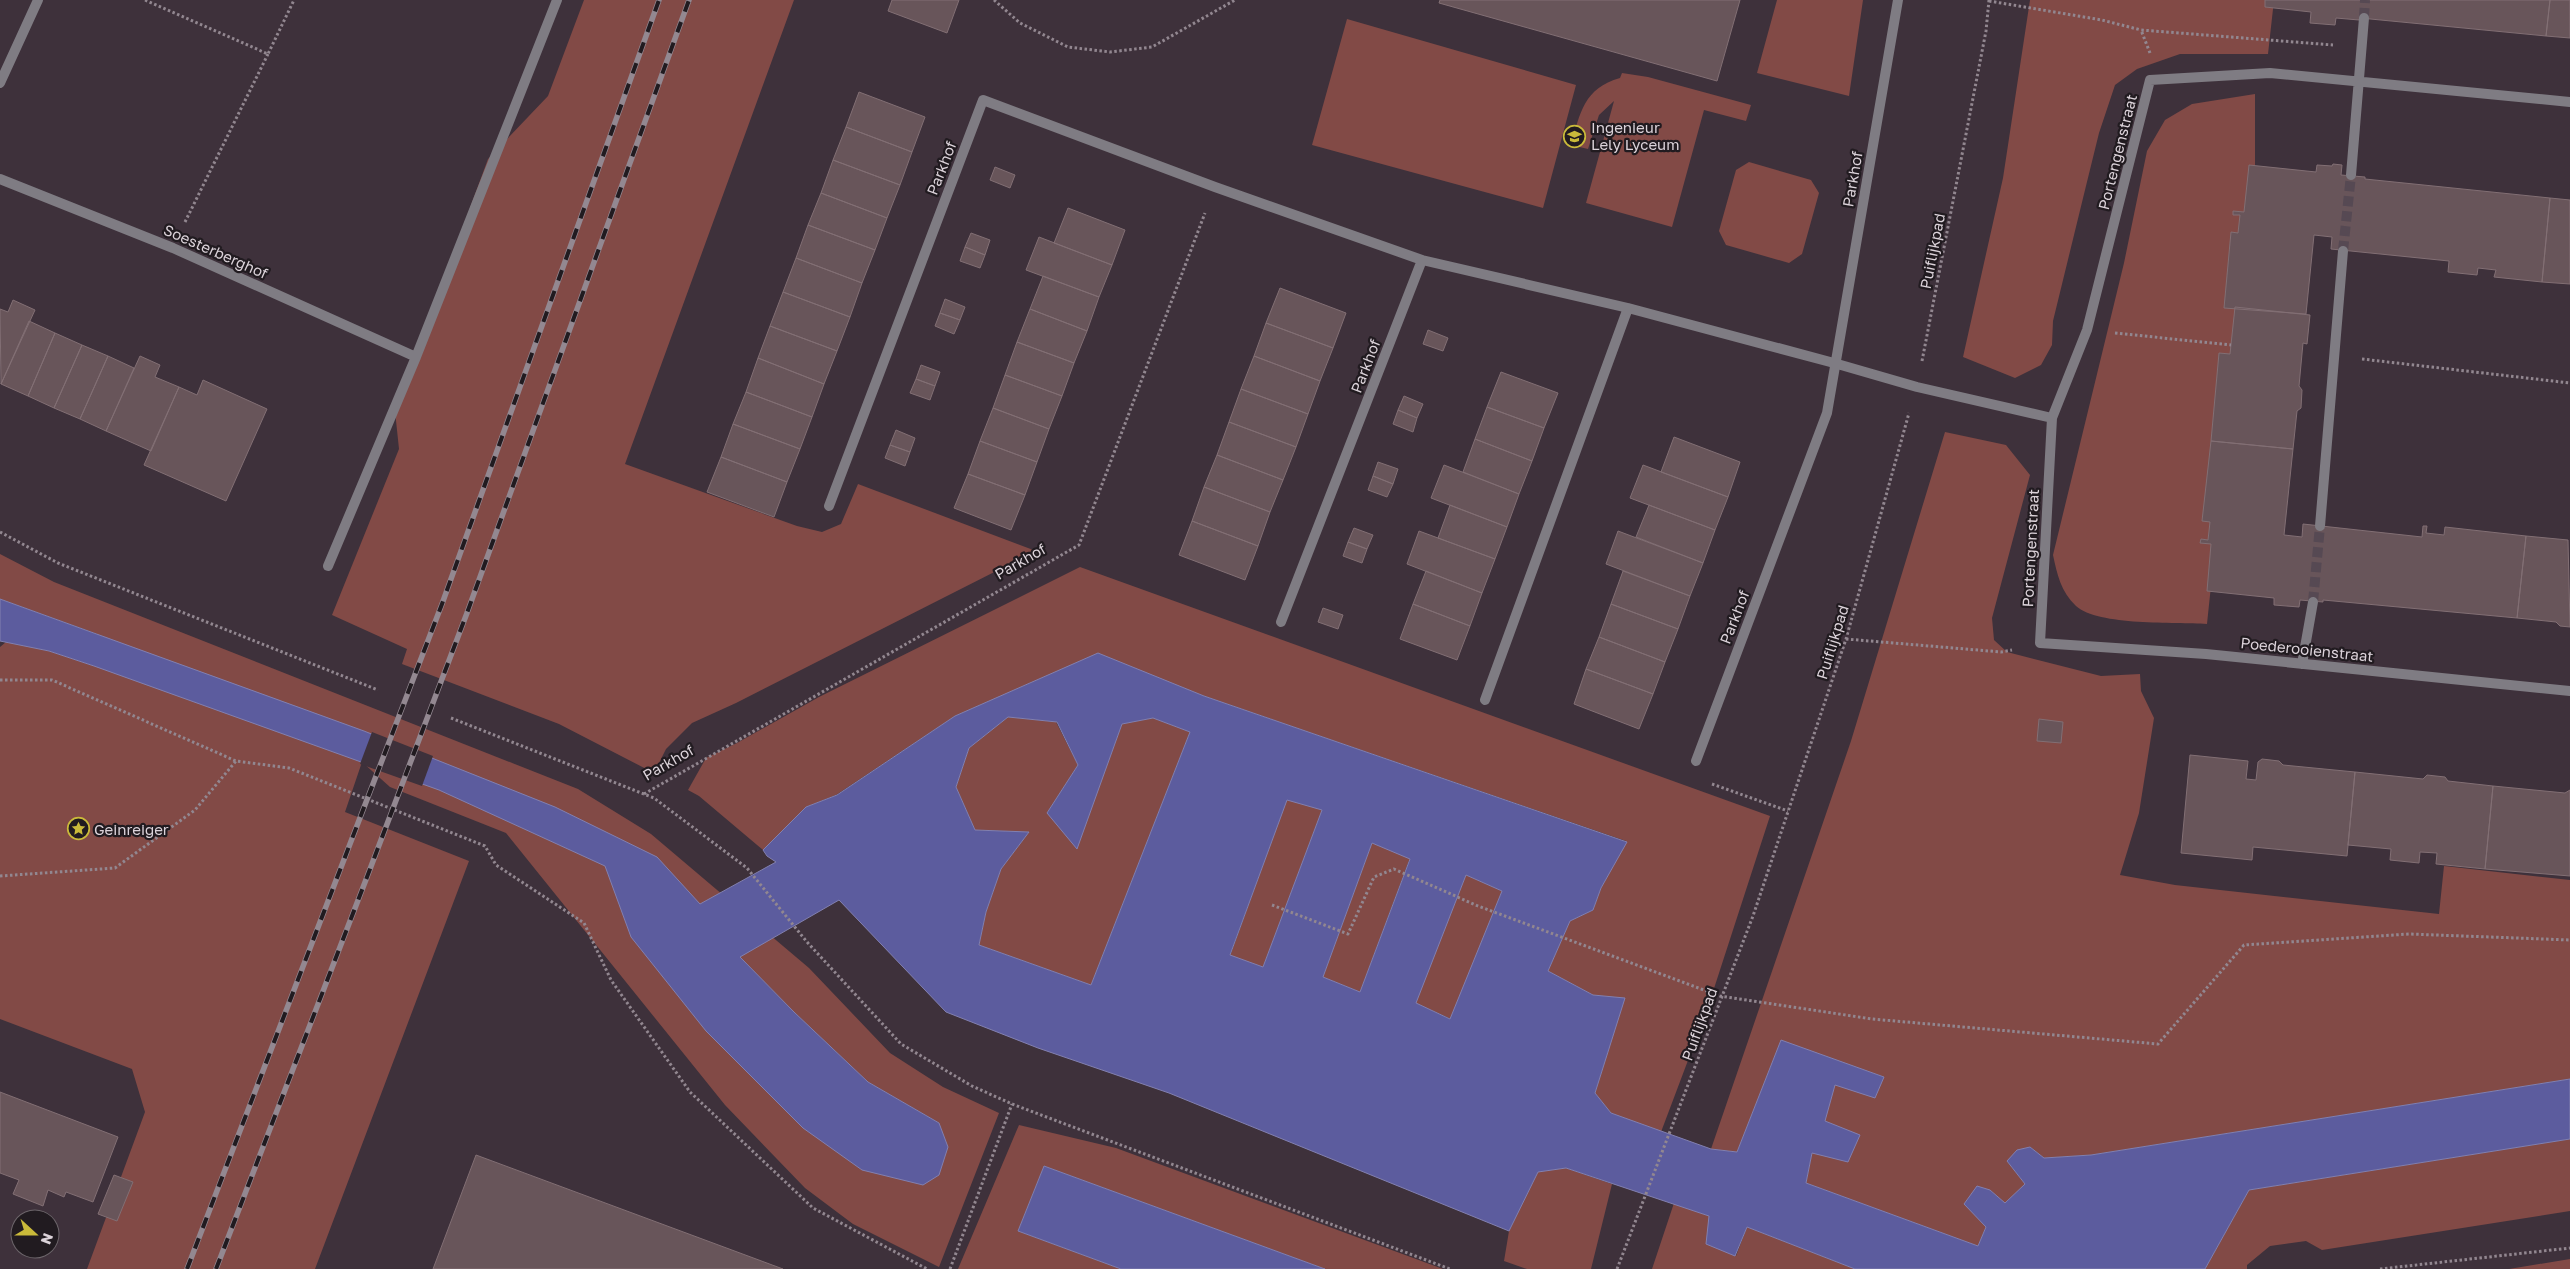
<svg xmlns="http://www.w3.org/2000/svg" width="2570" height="1269" font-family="'Golos Text',sans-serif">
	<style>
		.green { fill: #824a46; fill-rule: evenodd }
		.water { fill: #5c5c9e; stroke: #8280b0; fill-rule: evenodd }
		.pier { fill: #3e313b }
		.building { fill: #68555a; stroke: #826f74 }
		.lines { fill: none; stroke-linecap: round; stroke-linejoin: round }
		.street-tunnel { stroke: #564953; stroke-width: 10; stroke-dasharray: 10 5; stroke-linecap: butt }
		.path { stroke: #928790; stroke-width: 3; stroke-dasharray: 2.5 2.5; stroke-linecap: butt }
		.street { stroke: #7f7c83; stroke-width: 10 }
		.rail-casing { stroke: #938891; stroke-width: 5.5 }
		.rail { stroke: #211b20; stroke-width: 4; stroke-dasharray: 11; stroke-linecap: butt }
		.labels { text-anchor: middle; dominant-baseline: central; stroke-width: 4.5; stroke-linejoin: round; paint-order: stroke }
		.poi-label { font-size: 15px; fill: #dcd3da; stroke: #211b20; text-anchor: start }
		.street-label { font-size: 15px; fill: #dcd3da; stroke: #211b20 }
	</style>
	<rect width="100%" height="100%" fill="#3e313b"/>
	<path class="green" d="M584 0H794L625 464 797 526 822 532 841 524 858 484 1036 551 736 703 692 723 666 749 654 773 559 724 402 664 407 649 332 615 399 449 395 411 488 159 548 96Z
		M1777 0H1863L1849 96 1757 73Z
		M2030 0H2274L2268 54H2180L2137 69 2115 85 2099 133 2085 190 2053 321 2052 345 2041 365 2015 378 1963 357 2003 178Z
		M1347 19 1576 85 1543 208 1312 145Z
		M1622 73 1648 77 1751 105 1746 121 1704 110 1672 227 1586 203 1614 101 1599 115 1588 149 1571 145C1580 113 1584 88 1620 78Z
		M2255 94V165L2207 624C2176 622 2098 626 2076 606 2061 592 2057 574 2053 555L2124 263 2147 151 2165 120 2192 104Z
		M1749 162 1811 180 1819 193 1802 254 1789 263 1726 245 1719 231 1736 170Z
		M1945 432 2006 445 2030 475 1992 618 1994 640 2007 652 2101 676 2140 674 2141 691 2154 718 2139 813 2120 875 2175 885 2439 914 2444 866 2570 880V1079L2091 1155 2044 1158 2030 1147 2007 1161 2025 1184 2005 1204 1990 1190 1986 1227 1978 1246 1806 1183 1812 1153 1859 1136 1824 1121 1835 1084 1884 1077 1781 1041 1737 1152 1711 1149 1851 741Z
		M0 554 54 582 578 789 651 834 809 968 890 1053 943 1087 999 1113 939 1267 853 1224 805 1188 725 1105 506 833 390 787 362 762 345 812 469 861 315 1269H87L145 1112 132 1069 0 1019V647L6 642 49 651 94 666 97 634 0 599ZM740 957 794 1012 868 1082 939 1123 844 1137Z
		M1080 567 1770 816 1707 1010 1661 1132 1611 1113 1595 1093 1624 999 1593 995 1548 971 1570 921 1593 910 1601 888 1626 841 1204 696 1098 654 955 716 836 795 806 807 763 850 699 796 688 790 706 758 737 743 819 697Z
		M1008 717 1056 722 1078 765 1047 813 1110 757 1122 724 1153 718 1190 732 1091 985 979 945 986 912 1001 869 1029 832 975 830 956 787 969 748Z
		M1287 799 1322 810 1263 967 1230 956Z
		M1372 843 1410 858 1360 992 1323 977Z
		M1466 875 1502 891 1451 1019 1415 1003Z
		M1019 1125 1116 1148 1443 1269H1325L1044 1166 1018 1231 1121 1269H958Z
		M2570 1139V1211L2322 1250 2306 1241 2270 1246 2247 1265V1269H2205L2249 1190Z
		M1566 1168 1612 1184 1591 1269H1527L1504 1261 1509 1231 1538 1171Z
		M1674 1203 1710 1216 1736 1256 1747 1227 1855 1269H1652Z
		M2570 1259V1269H2509Z"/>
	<path class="water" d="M0 599 364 731 555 807 657 857 700 904 776 862 767 856 763 850 806 807 837 795 955 716 1098 653 1204 696 1627 842 1601 888 1593 910 1570 921 1548 971 1593 995 1625 998 1595 1093 1611 1113 1711 1149 1737 1152 1781 1040 1884 1077 1875 1098 1835 1085 1825 1121 1860 1135 1848 1162 1812 1153 1806 1183 1978 1246 1986 1227 1964 1204 1977 1186 1990 1190 2005 1203 2025 1184 2007 1161 2017 1150 2030 1147 2044 1158 2091 1155 2570 1079V1139L2249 1190 2205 1269H1855L1747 1227 1735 1256 1706 1244 1709 1216 1566 1168 1538 1172 1509 1231 1169 1093 1038 1048 946 1012 839 900 740 957 794 1012 868 1082 939 1123 948 1147 939 1175 923 1185 862 1170 803 1128 706 1031 631 937 605 866 439 790 94 666 49 651 0 641ZM1008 717 1057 722 1078 765 1047 813 1077 849 1122 724 1153 718 1190 732 1091 985 979 945 986 912 1001 869 1029 832 975 830 956 787 969 748ZM1287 800 1322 810 1263 967 1230 955ZM1372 843 1410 859 1360 992 1323 977ZM1466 875 1502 891 1450 1019 1416 1003Z
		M1044 1166 1325 1269H1121L1018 1231Z"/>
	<path class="pier" d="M372 732 433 756 422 786 360 764Z"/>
	<path class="building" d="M892 0H959L947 33 888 11Z
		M1440 0H1740L1717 81 1439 3Z
		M2265 0H2550L2546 36 2360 18 2359 20 2336 18 2335 25 2310 23 2311 12 2265 7Z
		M2550 0H2570V38L2546 36Z
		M859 92 925 117 912 152 846 127Z
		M846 127 912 152 900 185 833 160Z
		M833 160 900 185 887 218 821 193Z
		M2333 164 2342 165 2341 175 2365 177V179L2550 198 2542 282 2494 277 2496 270 2478 268 2477 275 2448 272 2449 261 2331 249 2332 237 2314 235 2306 314 2224 308 2231 232 2238 233 2240 215H2233V211L2244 212 2249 165 2316 172 2317 165 2332 166Z
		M995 167 1015 175 1010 188 990 180Z
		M821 193 887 218 875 250 808 225Z
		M2550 198 2570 200V284L2542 282Z
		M1068 208 1125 230 1112 265 1054 243Z
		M808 225 875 250 862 283 796 258Z
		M971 233 990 240 985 255 965 247Z
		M1039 237 1112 265 1099 297 1026 270Z
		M965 247 985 255 980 268 960 261Z
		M796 258 862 283 850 317 783 292Z
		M1043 276 1099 297 1087 331 1030 309Z
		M1280 288 1346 313 1333 348 1266 323Z
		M783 292 850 317 837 351 770 326Z
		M945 299 965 307 960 320 940 313Z
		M13 300 35 310 1 384 0 309 8 312Z
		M2235 307 2310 315 2307 344 2303 343 2299 386 2302 390 2301 408 2297 411 2293 449 2211 441 2219 353 2230 354Z
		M1030 309 1087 331 1074 363 1017 342Z
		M940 313 960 320 954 334 935 326Z
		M29 321 55 333 28 396 1 384Z
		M1266 323 1333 348 1320 381 1254 356Z
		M770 326 837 351 824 384 758 358Z
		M1428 330 1448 338 1443 351 1423 344Z
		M55 333 82 345 54 408 28 396Z
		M1017 342 1074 363 1062 396 1005 375Z
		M82 345 108 356 80 419 54 408Z
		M108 356 134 368 106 431 80 419Z
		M140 356 160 365 155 377 179 387 151 451 106 431Z
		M1254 356 1320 381 1308 414 1241 389Z
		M758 358 824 384 812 417 746 392Z
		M921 365 940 372 935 386 916 379Z
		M1501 372 1558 393 1544 428 1487 407Z
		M1005 375 1062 396 1049 429 993 408Z
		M916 379 935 386 930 400 910 393Z
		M203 380 267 409 226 501 144 465 179 387 197 395Z
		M1241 389 1308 414 1296 447 1229 422Z
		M746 392 812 417 800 449 733 424Z
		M1404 396 1423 404 1417 418 1398 410Z
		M1487 407 1544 428 1532 461 1475 439Z
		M993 408 1049 429 1037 462 980 441Z
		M1398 410 1417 418 1413 432 1393 424Z
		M1229 422 1296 447 1283 480 1217 455Z
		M733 424 800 449 787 482 721 457Z
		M896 430 915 438 910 452 890 445Z
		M1674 437 1740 462 1728 497 1661 472Z
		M1475 439 1532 461 1519 494 1463 472Z
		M980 441 1037 462 1025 495 968 474Z
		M2211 441 2293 449 2284 535 2302 537 2303 524 2422 537 2423 526H2427L2426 533 2444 535 2445 527 2526 536 2517 618 2323 600V602L2300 600 2299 607 2274 605V598L2207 591 2211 544 2200 543 2201 539 2208 540 2210 522 2202 521Z
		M890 445 910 452 905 466 885 458Z
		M1217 455 1283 480 1270 512 1204 487Z
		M721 457 787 482 774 517 707 492Z
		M1378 462 1398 469 1393 484 1373 476Z
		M1444 465 1519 494 1507 527 1431 498Z
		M1643 465 1728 497 1715 530 1630 498Z
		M968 474 1025 495 1011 530 954 508Z
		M1373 476 1393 484 1387 497 1368 490Z
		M1204 487 1270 512 1258 546 1192 521Z
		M1450 505 1507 527 1495 559 1438 538Z
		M1649 505 1715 530 1703 563 1636 537Z
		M1192 521 1258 546 1245 580 1179 555Z
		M1354 528 1373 535 1367 549 1348 542Z
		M1419 531 1495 559 1482 593 1407 564Z
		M1618 531 1703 563 1690 596 1606 564Z
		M2526 536 2568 540 2570 627 2560 626 2556 622 2517 618Z
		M1348 542 1367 549 1362 563 1343 556Z
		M1426 571 1482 593 1470 626 1413 604Z
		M1623 571 1690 596 1678 629 1611 604Z
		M1413 604 1470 626 1457 660 1400 639Z
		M1611 604 1678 629 1665 662 1599 637Z
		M1323 608 1343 615 1338 629 1318 622Z
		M1599 637 1665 662 1653 694 1586 669Z
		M1586 669 1653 694 1639 729 1574 704Z
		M2039 719 2063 722 2061 743 2037 741Z
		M2190 755 2248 761 2246 779 2256 780 2258 762 2262 759 2279 761 2283 765 2355 772 2347 856 2253 847 2252 860 2181 853Z
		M2355 772 2423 779 2427 775 2445 777 2448 781 2493 786 2485 869 2436 864 2437 853 2420 852 2419 863 2390 860 2391 849 2348 845Z
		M2493 786 2565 793 2570 790V876L2485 869Z
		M0 1092 118 1137 93 1202 66 1192 64 1197 48 1190 43 1206 13 1194 19 1180 0 1173Z
		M476 1155 783 1269H433Z
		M114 1175 133 1182 117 1221 98 1214Z"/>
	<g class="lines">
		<path class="street-tunnel" d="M2364 18 2365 0
			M2343 251 2351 175
			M2313 602 2320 526"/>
		<path class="path" d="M145 0 268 54 294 0
			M994 0 1020 23 1068 47 1110 52 1152 47 1235 0
			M1989 1 2102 20 2141 30
			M2150 53 2141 30 2333 45
			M185 222 268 54
			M2115 333 2231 345
			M2362 359 2570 383
			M1922 361 1986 31 1989 0
			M0 532 58 563 378 690
			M1846 639 2001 652 2012 650
			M0 680H52L236 761 289 768 485 846 496 865 584 923 611 980 690 1092 813 1208 927 1269
			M451 718 654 798 747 868 807 942 901 1044 972 1086 1012 1104 1450 1269
			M1712 784 1788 811
			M644 794 1079 545 1205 213
			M0 876 115 868 195 810 236 761
			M1272 905 1348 934 1374 877 1394 869 1478 906 1720 996 1872 1019 2158 1044 2244 945 2409 934 2570 940
			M950 1269 1012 1104
			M1617 1269 1753 916 1846 639 1909 413
			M2380 1269 2570 1248"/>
		<path class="street" d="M0 83 38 0
			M2570 102 2270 73 2150 80 2087 330 2052 418 2040 643 2206 654 2570 691
			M2351 175 2364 18
			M0 179 173 248 416 357 557 0
			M829 506 983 100 1215 187 1422 260 1628 308 1834 363 1917 387 2052 418
			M2320 526 2343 251
			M328 566 416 357
			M1281 622 1422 260
			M2302 664 2313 602
			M1485 700 1628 308
			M1696 761 1827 413 1898 0"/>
		<defs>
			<path id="rail" d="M187 1269 442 604 659 0
				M216 1269 367 877 467 613 689 0"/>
		</defs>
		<use href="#rail" class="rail-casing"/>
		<use href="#rail" class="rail"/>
	</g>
	<defs>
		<symbol id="school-ring" viewBox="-11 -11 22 22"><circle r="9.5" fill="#211b20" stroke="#caba3a" stroke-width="1.5"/><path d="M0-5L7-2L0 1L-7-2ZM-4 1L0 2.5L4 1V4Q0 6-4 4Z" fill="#caba3a"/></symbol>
		<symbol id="sight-ring" viewBox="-11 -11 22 22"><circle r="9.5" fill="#211b20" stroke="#caba3a" stroke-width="1.5"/><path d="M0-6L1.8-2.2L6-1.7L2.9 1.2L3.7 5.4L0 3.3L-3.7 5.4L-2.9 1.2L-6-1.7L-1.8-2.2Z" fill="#caba3a"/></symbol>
	</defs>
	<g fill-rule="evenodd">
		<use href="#school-ring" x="1562" y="124" width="25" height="25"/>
		<use href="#sight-ring" x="66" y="816" width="25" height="25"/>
	</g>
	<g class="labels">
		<g class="poi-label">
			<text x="1591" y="127">Ingenieur<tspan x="1591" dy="17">Lely Lyceum</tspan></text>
			<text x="94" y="829">Geinreiger</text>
		</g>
		<g class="street-label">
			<text transform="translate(2117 152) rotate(-76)">Portengenstraat</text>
			<text transform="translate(941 168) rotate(-69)">Parkhof</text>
			<text transform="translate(1852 179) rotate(-80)">Parkhof</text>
			<text transform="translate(216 251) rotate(24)">Soesterberghof</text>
			<text transform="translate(1932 251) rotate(-79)">Puiflijkpad</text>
			<text transform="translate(1365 366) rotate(-69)">Parkhof</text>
			<text transform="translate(2030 548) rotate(-87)">Portengenstraat</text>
			<text transform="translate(1020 561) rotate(-30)">Parkhof</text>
			<text transform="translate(1734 617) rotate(-69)">Parkhof</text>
			<text transform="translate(1832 642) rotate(-73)">Puiflijkpad</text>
			<text transform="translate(2307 649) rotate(6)">Poederooienstraat</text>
			<text transform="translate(668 762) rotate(-30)">Parkhof</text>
			<text transform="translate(1699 1024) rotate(-70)">Puiflijkpad</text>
		</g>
	</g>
	<g transform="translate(35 1234) rotate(111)"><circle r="24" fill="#211b20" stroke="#6c656a"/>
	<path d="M0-4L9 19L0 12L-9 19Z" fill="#caba3a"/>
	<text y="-8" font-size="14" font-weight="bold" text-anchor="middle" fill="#dcd3da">N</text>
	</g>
</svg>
